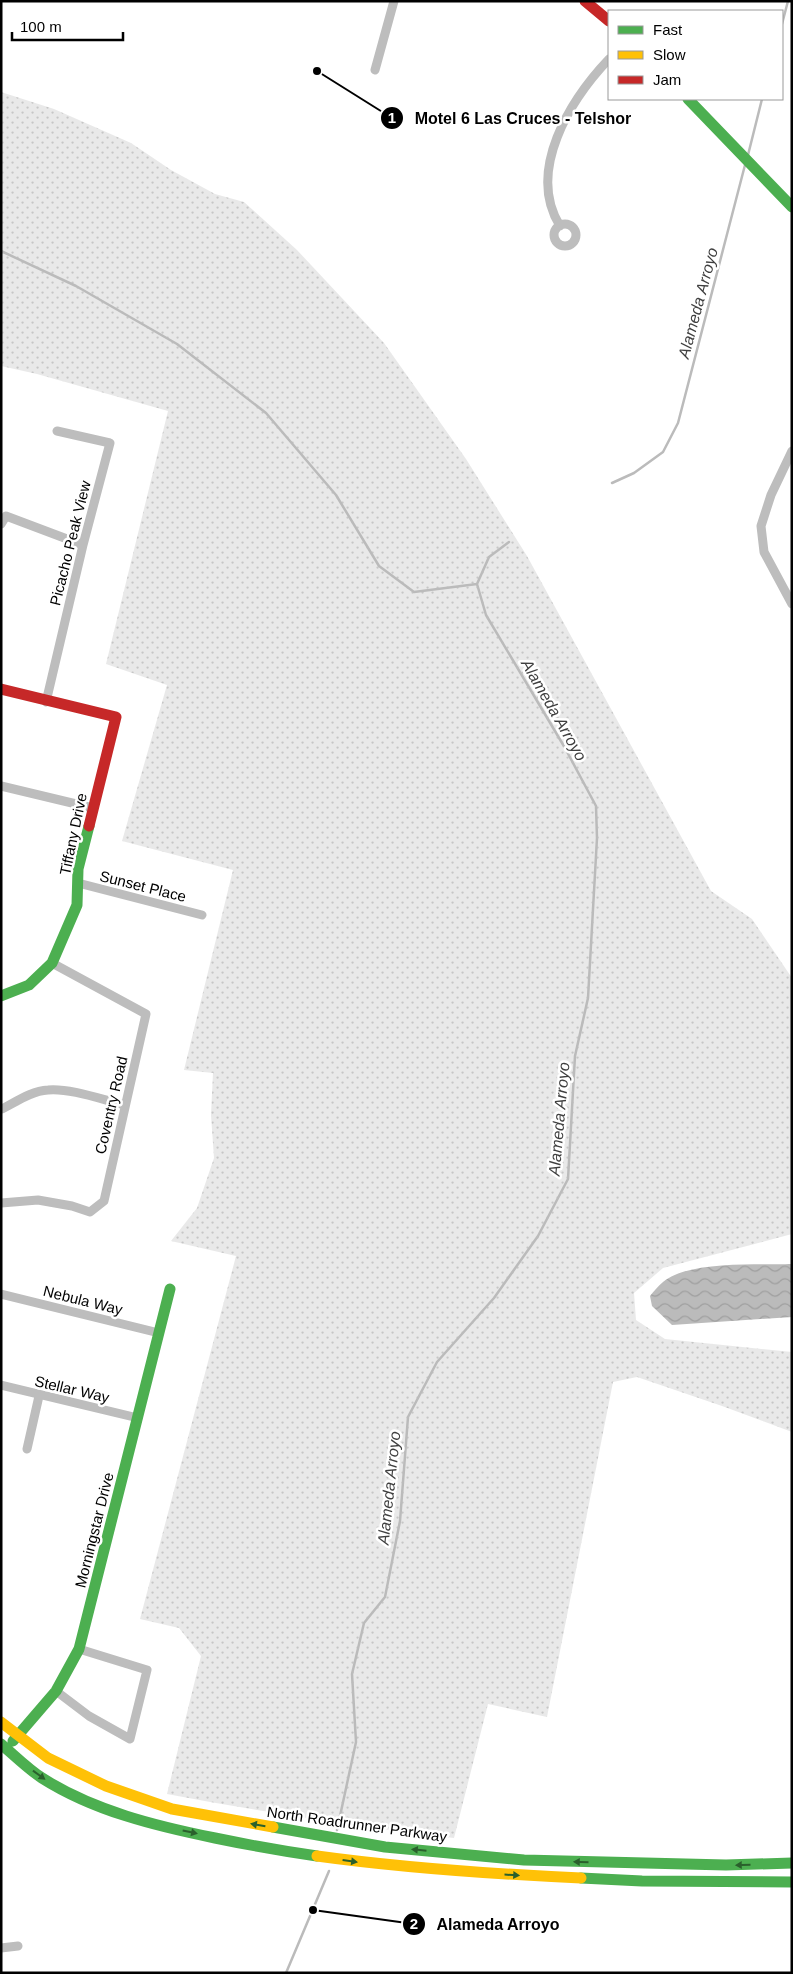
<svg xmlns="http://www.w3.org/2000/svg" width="793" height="1974" font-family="Helvetica,sans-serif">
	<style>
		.grass { fill: url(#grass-dots) }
		.water { fill: url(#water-waves) }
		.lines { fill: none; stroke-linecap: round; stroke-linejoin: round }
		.stream { stroke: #bbb; stroke-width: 2.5 }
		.street { stroke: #bdbdbd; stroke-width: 9 }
		.fast { stroke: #4caf50; stroke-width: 11 }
		.slow { stroke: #ffc107; stroke-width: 11 }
		.jam { stroke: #c62828; stroke-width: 11 }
		.oneway { fill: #2a602c }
		.labels { text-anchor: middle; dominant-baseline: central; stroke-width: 5; stroke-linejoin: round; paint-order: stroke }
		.street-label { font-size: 15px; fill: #000; stroke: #fff }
		.water-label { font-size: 16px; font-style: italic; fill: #3f3f3f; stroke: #fff }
		.leader { fill: none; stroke: #000; stroke-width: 2 }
		.callout-dot { fill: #000; stroke: #fff; stroke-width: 2 }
		.mark-label { font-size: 15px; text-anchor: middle; font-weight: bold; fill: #fff }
		.callout-label { font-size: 16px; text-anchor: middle; font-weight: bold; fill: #000; stroke: #fff; stroke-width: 5; stroke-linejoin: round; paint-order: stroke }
	</style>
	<defs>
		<pattern id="grass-dots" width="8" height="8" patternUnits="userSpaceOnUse" patternTransform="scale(1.25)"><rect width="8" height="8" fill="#e9e9e9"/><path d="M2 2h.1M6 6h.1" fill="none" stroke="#c6c6c6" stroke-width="1.8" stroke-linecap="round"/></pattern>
		<pattern id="water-waves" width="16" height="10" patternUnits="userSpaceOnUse" patternTransform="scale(1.25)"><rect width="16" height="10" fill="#bbb"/><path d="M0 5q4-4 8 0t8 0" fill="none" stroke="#9f9f9f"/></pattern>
	</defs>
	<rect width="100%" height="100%" fill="#fff"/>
	<path class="grass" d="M1 92 54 109 131 143 171 170 215 194 244 202 297 250 384 343 466 459 527 556 711 891 752 919 792 978V1234L663 1268 634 1293 636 1320 665 1339 792 1352V1432L722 1406 637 1377 613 1382 547 1717 488 1704 454 1838C358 1827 263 1812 167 1794L201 1656 179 1628 140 1619 236 1256 171 1241 197 1208 214 1158 211 1115 213 1073 184 1070 233 870 122 841 167 685 106 664 168 411 37 374 1 366Z"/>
	<path class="water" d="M792 1264V1317L672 1325 652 1306 650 1296C654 1291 658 1286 663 1282 689 1260 759 1265 792 1264Z"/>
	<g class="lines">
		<path class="stream" d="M782 24 788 1
			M748 155 762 99
			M1 251 76 286 177 344 266 413 336 495 379 566 414 592 477 584
			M612 483 634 473 663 452 678 423 745 165
			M337 1830 356 1742 352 1674 364 1623 385 1597 400 1521 408 1417 437 1362 494 1298 538 1236 568 1179 575 1056 588 998 597 838 596 806 565 748 486 615 477 584 489 557 509 542
			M286 1973 329 1871"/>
		<path class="street" d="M375 70 394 1
			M554 235a11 11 0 1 1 22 0a11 11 0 1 1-22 0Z
			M560 226C526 171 570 100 609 59
			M792 451 771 495 761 526 764 552 792 604
			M1 524 6 516 83 545
			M46 702 83 545 110 443 57 431
			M1 786 93 808
			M78 883 202 915
			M2 1109C16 1102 31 1091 48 1090 71 1088 103 1100 125 1105
			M1 1203 38 1200 72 1206 90 1212 104 1201 146 1014 52 963
			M1 1294 159 1333
			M1 1385 138 1418
			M27 1449 39 1396
			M56 1691 89 1716 130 1739 147 1670 79 1649
			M1 1948 18 1946"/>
		<path class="fast" d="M688 99 792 207
			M1 996 29 985 52 963 77 905 78 869 89 826
			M13 1741 56 1691 79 1649 170 1289
			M1 1744C14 1755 28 1769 42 1778 94 1811 156 1826 215 1838 249 1845 282 1851 317 1856
			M273 1827 385 1847 524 1860 726 1865 792 1863
			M581 1878 642 1881 792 1882"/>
		<path class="slow" d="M1 1722 48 1758 106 1786 172 1809 273 1827
			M317 1856C404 1868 493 1874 581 1878"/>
		<path class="jam" d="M585 1 609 21
			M1 689 116 717 89 826"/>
	</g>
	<defs><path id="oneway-solid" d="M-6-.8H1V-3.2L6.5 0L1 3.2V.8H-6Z" transform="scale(1.25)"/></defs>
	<g class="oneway">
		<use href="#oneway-solid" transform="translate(39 1775) rotate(36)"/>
		<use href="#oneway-solid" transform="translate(258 1825) rotate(-170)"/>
		<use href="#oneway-solid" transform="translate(190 1832) rotate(12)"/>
		<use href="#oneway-solid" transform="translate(419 1850) rotate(-174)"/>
		<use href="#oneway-solid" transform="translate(350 1861) rotate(8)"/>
		<use href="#oneway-solid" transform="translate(581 1862) rotate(-179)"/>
		<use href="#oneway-solid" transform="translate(743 1865) rotate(179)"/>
		<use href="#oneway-solid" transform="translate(512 1875) rotate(3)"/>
	</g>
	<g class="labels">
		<g class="street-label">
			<text transform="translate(70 543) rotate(-76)">Picacho Peak View</text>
			<text transform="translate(73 834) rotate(-78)">Tiffany Drive</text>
			<text transform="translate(143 886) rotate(14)">Sunset Place</text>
			<text transform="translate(111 1105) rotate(-77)">Coventry Road</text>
			<text transform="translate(83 1300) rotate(14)">Nebula Way</text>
			<text transform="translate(72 1389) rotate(13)">Stellar Way</text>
			<text transform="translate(94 1530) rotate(-76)">Morningstar Drive</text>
			<text transform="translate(357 1824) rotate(8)">North Roadrunner Parkway</text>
		</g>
		<g class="water-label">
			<text transform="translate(698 303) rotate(-75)">Alameda Arroyo</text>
			<text transform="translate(554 710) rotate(60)">Alameda Arroyo</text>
			<text transform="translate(559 1119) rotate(-85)">Alameda Arroyo</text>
			<text transform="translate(389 1488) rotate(-84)">Alameda Arroyo</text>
		</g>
	</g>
	<path class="leader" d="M317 71L392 118M313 1910L414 1924"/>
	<g class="callout-dot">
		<circle cx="317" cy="71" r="5"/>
		<circle cx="313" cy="1910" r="5"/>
		<circle cx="392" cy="118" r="12"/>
		<circle cx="414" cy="1924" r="12"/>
	</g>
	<g class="mark-label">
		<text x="392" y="123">1</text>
		<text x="414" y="1929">2</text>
	</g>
	<g class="callout-label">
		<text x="523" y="124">Motel 6 Las Cruces - Telshor</text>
		<text x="498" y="1930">Alameda Arroyo</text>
	</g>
	<rect width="793" height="1974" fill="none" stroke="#000000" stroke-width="5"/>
	<rect x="608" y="10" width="175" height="90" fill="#ffffff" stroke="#999999"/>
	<rect x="618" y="26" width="25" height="8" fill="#4caf50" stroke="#999999"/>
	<text x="653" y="35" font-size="15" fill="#000000">Fast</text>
	<rect x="618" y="51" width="25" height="8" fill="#ffc107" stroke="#999999"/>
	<text x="653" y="60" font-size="15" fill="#000000">Slow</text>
	<rect x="618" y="76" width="25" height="8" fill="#c62828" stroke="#999999"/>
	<text x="653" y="85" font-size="15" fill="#000000">Jam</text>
	<path d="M12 32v8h111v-8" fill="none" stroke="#000000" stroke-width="2.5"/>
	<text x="20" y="32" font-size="15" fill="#000000" stroke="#ffffff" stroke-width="4" paint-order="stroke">100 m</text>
</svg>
